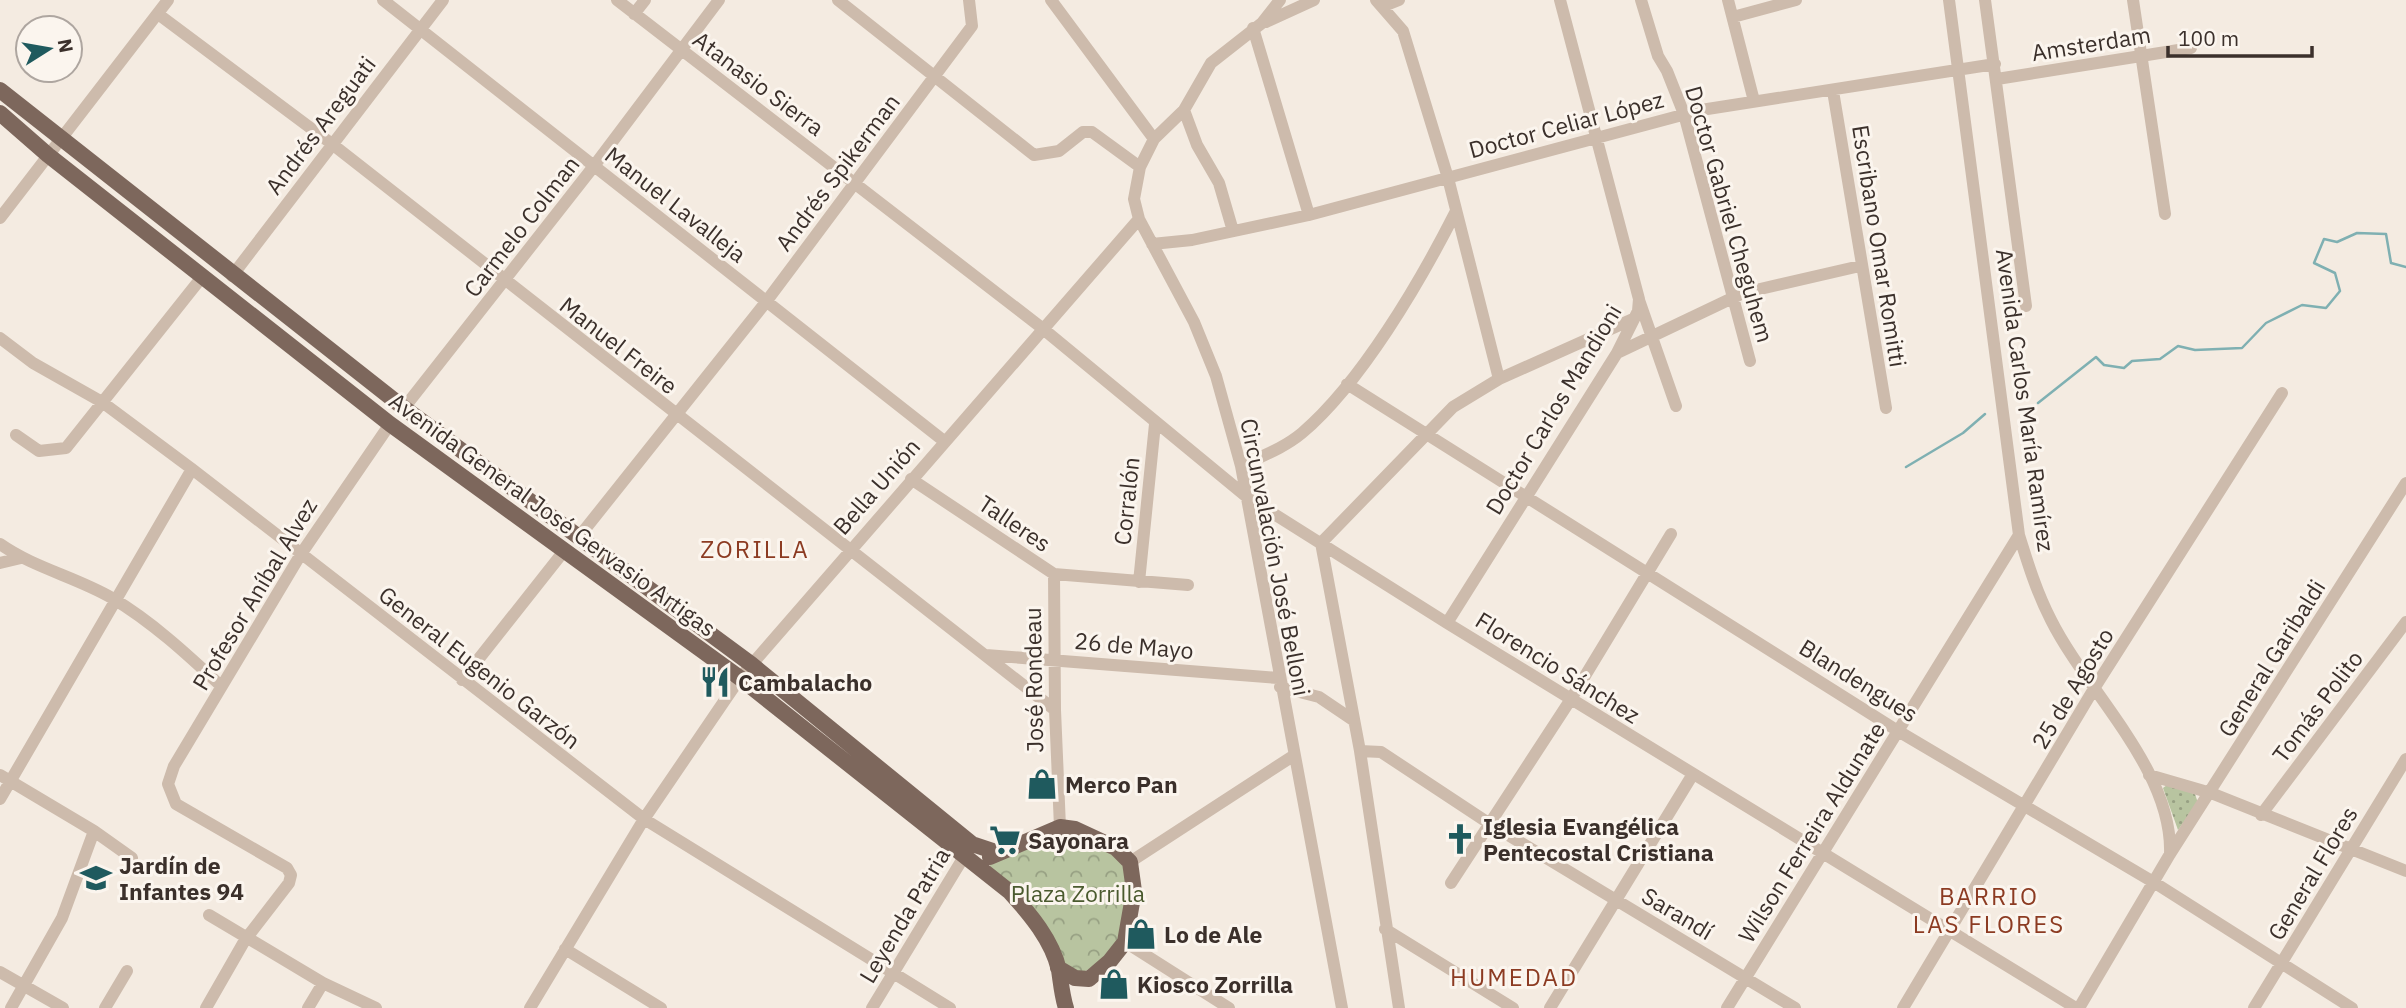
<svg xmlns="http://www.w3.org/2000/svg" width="2406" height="1008" font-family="'IBM Plex Sans',sans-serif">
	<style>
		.grass { fill: url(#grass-dots) }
		.forest { fill: url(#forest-crowns) }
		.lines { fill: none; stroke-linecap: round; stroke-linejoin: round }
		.stream { stroke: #7fb0b2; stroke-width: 2.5 }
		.minor { stroke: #cdbbac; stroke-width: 12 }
		.major { stroke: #7d675c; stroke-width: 16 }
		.labels { text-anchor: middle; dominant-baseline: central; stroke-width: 6; stroke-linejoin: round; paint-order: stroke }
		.street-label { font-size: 23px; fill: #3b302b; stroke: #fbf5ee }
		.poi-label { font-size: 23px; font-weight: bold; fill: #3b302b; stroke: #fbf5ee; text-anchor: start }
		.park-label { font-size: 23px; fill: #4a5a2e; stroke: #fbf5ee }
		.neighbourhood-label { font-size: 24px; letter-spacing: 2px; fill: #8c3b22; stroke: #fbf5ee }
	</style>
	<defs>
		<pattern id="grass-dots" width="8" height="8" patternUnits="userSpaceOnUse" patternTransform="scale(1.75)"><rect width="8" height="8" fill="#b8c4a0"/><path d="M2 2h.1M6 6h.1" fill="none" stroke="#97a083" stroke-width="1.8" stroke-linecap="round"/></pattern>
		<pattern id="forest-crowns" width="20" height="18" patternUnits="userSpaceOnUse" patternTransform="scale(1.75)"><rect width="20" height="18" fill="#b8c4a0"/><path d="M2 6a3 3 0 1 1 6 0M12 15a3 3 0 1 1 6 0" fill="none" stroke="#97a083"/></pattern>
	</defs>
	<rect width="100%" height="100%" fill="#f4ebe1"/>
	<path class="grass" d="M2167 785 2195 794 2198 803 2178 830 2163 788Z"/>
	<path class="forest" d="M1056 834C1076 836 1107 844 1120 861 1133 877 1126 933 1113 949 1106 957 1093 968 1083 972L1071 971 990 868V864Z"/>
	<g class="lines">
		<path class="stream" d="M2038 403 2096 357 2104 365 2124 368 2132 361 2160 359 2178 346 2195 350 2242 348 2266 323 2302 305 2326 308 2340 291 2335 273 2314 263 2324 239 2337 242 2357 233 2386 234 2391 263 2406 267
			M1906 467 1963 433 1985 414"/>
		<path class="minor" d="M383 0 944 441
			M617 0 1042 328 1247 497 1447 623 2076 1008
			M838 0 1034 155 1059 151 1083 132H1092L1140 167
			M1051 0 1154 139 1140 167 1134 199 1139 219 1194 322 1216 376 1241 466 1342 1008
			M1641 0 1658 56 1667 71 1684 114 1750 361
			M1728 0 1754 101
			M1949 0 2019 535C2028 564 2037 593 2051 620 2087 692 2173 770 2170 854
			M1985 0 2026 306
			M2133 0 2165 214
			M1384 6 1399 0
			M158 14 332 144 1055 710
			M634 14 645 0
			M1733 17 1796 0
			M1266 22 1314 0
			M1253 28 1309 215
			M1997 79 2191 48
			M1833 91 1886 408
			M1184 110 1197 145 1219 183 1233 231
			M1154 139 1184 110 1211 63 1262 23 1280 0
			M0 218 168 0
			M1152 244 1192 240 1309 215 1701 110 1995 64
			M232 276 443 0
			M1639 300 1676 406
			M0 338 33 363 102 402 192 469 644 819 950 1008
			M1617 353 1743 293 1860 266
			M1499 379 1633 319
			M1347 384 1898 731 2155 883 2352 1008
			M404 408 594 166 719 0
			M16 435 39 451 66 448 202 277
			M1241 466C1262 456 1284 448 1302 433 1361 383 1420 282 1455 213
			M911 479 1054 574 1188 585
			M578 538 766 302 972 26 969 0
			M1321 543 1453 407 1499 379 1448 178 1403 31 1376 0
			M1321 543 1360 751 1399 1008
			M0 544C34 568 76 577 112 598 151 621 188 655 221 686
			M0 563 21 558
			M1054 574 1055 710 1060 827
			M1139 582 1155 424
			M1447 623 1617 353 1638 311 1639 299 1560 0
			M986 655 1278 678
			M462 680 564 551
			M1280 687 1319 697 1353 720
			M1360 751 1381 752 1490 824 1795 1008
			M0 775 94 831 132 858
			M2149 775 2211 793 2406 871
			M0 799 192 469
			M2261 815 2406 622
			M1130 862 1293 756
			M1451 883 1571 699 1671 534
			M209 915 323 983 376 1008
			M1385 929 1513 1008
			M1125 942 1229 1008
			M565 949 661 1008
			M0 972 63 1008
			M11 1008 62 918 94 831
			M105 1008 127 971
			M206 1008 245 940 289 883 291 875 287 868 176 804 168 784 174 766 301 554 390 424
			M308 1008 323 983
			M530 1008 644 819 740 678 1139 219
			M872 1008 968 850
			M1550 1008 1693 774
			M1727 1008 2019 535
			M1903 1008 2095 687 2282 393
			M2079 1008 2170 854 2406 483
			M2254 1008 2406 759"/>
		<path class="major" d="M0 90 404 408 751 664 972 844 996 852
			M0 113 48 155 390 424 740 678 1010 892C1030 914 1052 940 1059 970 1061 983 1062 996 1066 1008
			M990 857 1060 827 1075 829 1116 848 1130 862 1134 891 1125 942 1110 961 1089 979 1075 978 1058 968"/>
	</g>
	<defs>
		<symbol id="restaurant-bare" viewBox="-9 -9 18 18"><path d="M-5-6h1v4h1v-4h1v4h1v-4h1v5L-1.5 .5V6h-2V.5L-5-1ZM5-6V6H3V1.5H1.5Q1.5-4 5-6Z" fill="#1f5a5e" stroke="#fbf5ee" stroke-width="2.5" paint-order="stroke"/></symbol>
		<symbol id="shop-bare" viewBox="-9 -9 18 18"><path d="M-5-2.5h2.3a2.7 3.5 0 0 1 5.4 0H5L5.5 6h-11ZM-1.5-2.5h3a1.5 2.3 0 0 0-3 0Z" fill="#1f5a5e" stroke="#fbf5ee" stroke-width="2.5" paint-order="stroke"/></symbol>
		<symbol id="church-bare" viewBox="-9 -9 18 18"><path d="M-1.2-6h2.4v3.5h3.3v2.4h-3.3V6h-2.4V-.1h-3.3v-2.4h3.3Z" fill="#1f5a5e" stroke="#fbf5ee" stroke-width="2.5" paint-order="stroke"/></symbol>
		<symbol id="supermarket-bare" viewBox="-9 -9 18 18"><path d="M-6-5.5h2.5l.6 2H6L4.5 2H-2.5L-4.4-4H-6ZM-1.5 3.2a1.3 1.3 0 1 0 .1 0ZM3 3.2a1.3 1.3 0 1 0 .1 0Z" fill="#1f5a5e" stroke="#fbf5ee" stroke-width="2.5" paint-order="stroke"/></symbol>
		<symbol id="school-bare" viewBox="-9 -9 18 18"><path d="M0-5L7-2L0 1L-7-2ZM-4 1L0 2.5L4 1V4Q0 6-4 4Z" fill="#1f5a5e" stroke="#fbf5ee" stroke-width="2.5" paint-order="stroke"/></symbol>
	</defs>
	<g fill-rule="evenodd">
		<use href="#restaurant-bare" x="693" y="660" width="44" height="44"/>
		<use href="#shop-bare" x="1020" y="762" width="44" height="44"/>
		<use href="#church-bare" x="1438" y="817" width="44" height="44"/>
		<use href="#supermarket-bare" x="983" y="818" width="44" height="44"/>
		<use href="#school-bare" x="74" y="856" width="44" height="44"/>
		<use href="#shop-bare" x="1119" y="912" width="44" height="44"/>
		<use href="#shop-bare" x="1092" y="962" width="44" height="44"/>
	</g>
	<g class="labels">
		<g class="street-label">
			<text transform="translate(2091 43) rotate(-9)">Amsterdam</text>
			<text transform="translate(759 83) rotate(37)">Atanasio Sierra</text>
			<text transform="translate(1566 124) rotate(-15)">Doctor Celiar López</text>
			<text transform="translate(320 125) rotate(-53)">Andrés Areguati</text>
			<text transform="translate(837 172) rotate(-53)">Andrés Spikerman</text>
			<text transform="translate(676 204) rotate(38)">Manuel Lavalleja</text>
			<text transform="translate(1730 214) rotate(74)">Doctor Gabriel Cheguhem</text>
			<text transform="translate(521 226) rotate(-52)">Carmelo Colman</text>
			<text transform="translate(1880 246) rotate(81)">Escribano Omar Romitti</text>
			<text transform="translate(619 345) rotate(38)">Manuel Freire</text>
			<text transform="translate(2026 400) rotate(82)">Avenida Carlos María Ramírez</text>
			<text transform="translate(1553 409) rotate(-59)">Doctor Carlos Mandioni</text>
			<text transform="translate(876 486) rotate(-49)">Bella Unión</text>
			<text transform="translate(1126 501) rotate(-84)">Corralón</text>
			<text transform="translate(553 514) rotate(36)">Avenida General José Gervasio Artigas</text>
			<text transform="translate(1015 523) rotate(34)">Talleres</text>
			<text transform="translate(1276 557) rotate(79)">Circunvalación José Belloni</text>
			<text transform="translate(254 594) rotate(-59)">Profesor Aníbal Alvez</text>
			<text transform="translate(1134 645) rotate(5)">26 de Mayo</text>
			<text transform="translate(2271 658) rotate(-58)">General Garibaldi</text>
			<text transform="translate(480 667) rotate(38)">General Eugenio Garzón</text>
			<text transform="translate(1558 667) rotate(32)">Florencio Sánchez</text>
			<text transform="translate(1033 680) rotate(-91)">José Rondeau</text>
			<text transform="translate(1859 680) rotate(32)">Blandengues</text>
			<text transform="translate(2072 688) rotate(-59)">25 de Agosto</text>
			<text transform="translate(2317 706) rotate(-53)">Tomás Polito</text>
			<text transform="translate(1811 832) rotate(-58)">Wilson Ferreira Aldunate</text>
			<text transform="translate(2312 873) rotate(-59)">General Flores</text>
			<text transform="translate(1678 913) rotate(31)">Sarandí</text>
			<text transform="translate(904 915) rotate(-59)">Leyenda Patria</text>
		</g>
		<g class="poi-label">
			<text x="738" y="682">Cambalacho</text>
			<text x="1065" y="784">Merco Pan</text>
			<text x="1483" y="826">Iglesia Evangélica<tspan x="1483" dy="26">Pentecostal Cristiana</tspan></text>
			<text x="1028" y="840">Sayonara</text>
			<text x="119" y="865">Jardín de<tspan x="119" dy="26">Infantes 94</tspan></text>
			<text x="1164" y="934">Lo de Ale</text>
			<text x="1137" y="984">Kiosco Zorrilla</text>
		</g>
		<g class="park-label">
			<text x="1078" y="893">Plaza Zorrilla</text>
		</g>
		<g class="neighbourhood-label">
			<text x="755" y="549">ZORILLA</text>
			<text x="1989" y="896">BARRIO<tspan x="1989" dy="28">LAS FLORES</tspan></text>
			<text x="1514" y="977">HUMEDAD</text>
		</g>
	</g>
	<g transform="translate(49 49) rotate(79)"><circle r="33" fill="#fbf5ee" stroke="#aea6a0" stroke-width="2"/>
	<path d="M0-5L12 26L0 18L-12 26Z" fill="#1f5a5e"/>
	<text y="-10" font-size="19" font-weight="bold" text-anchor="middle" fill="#3b302b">N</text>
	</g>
	<path d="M2168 46v10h144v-10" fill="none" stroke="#3b302b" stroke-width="3.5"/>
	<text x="2178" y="46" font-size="21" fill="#3b302b" stroke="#fbf5ee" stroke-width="5" paint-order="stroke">100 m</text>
</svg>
